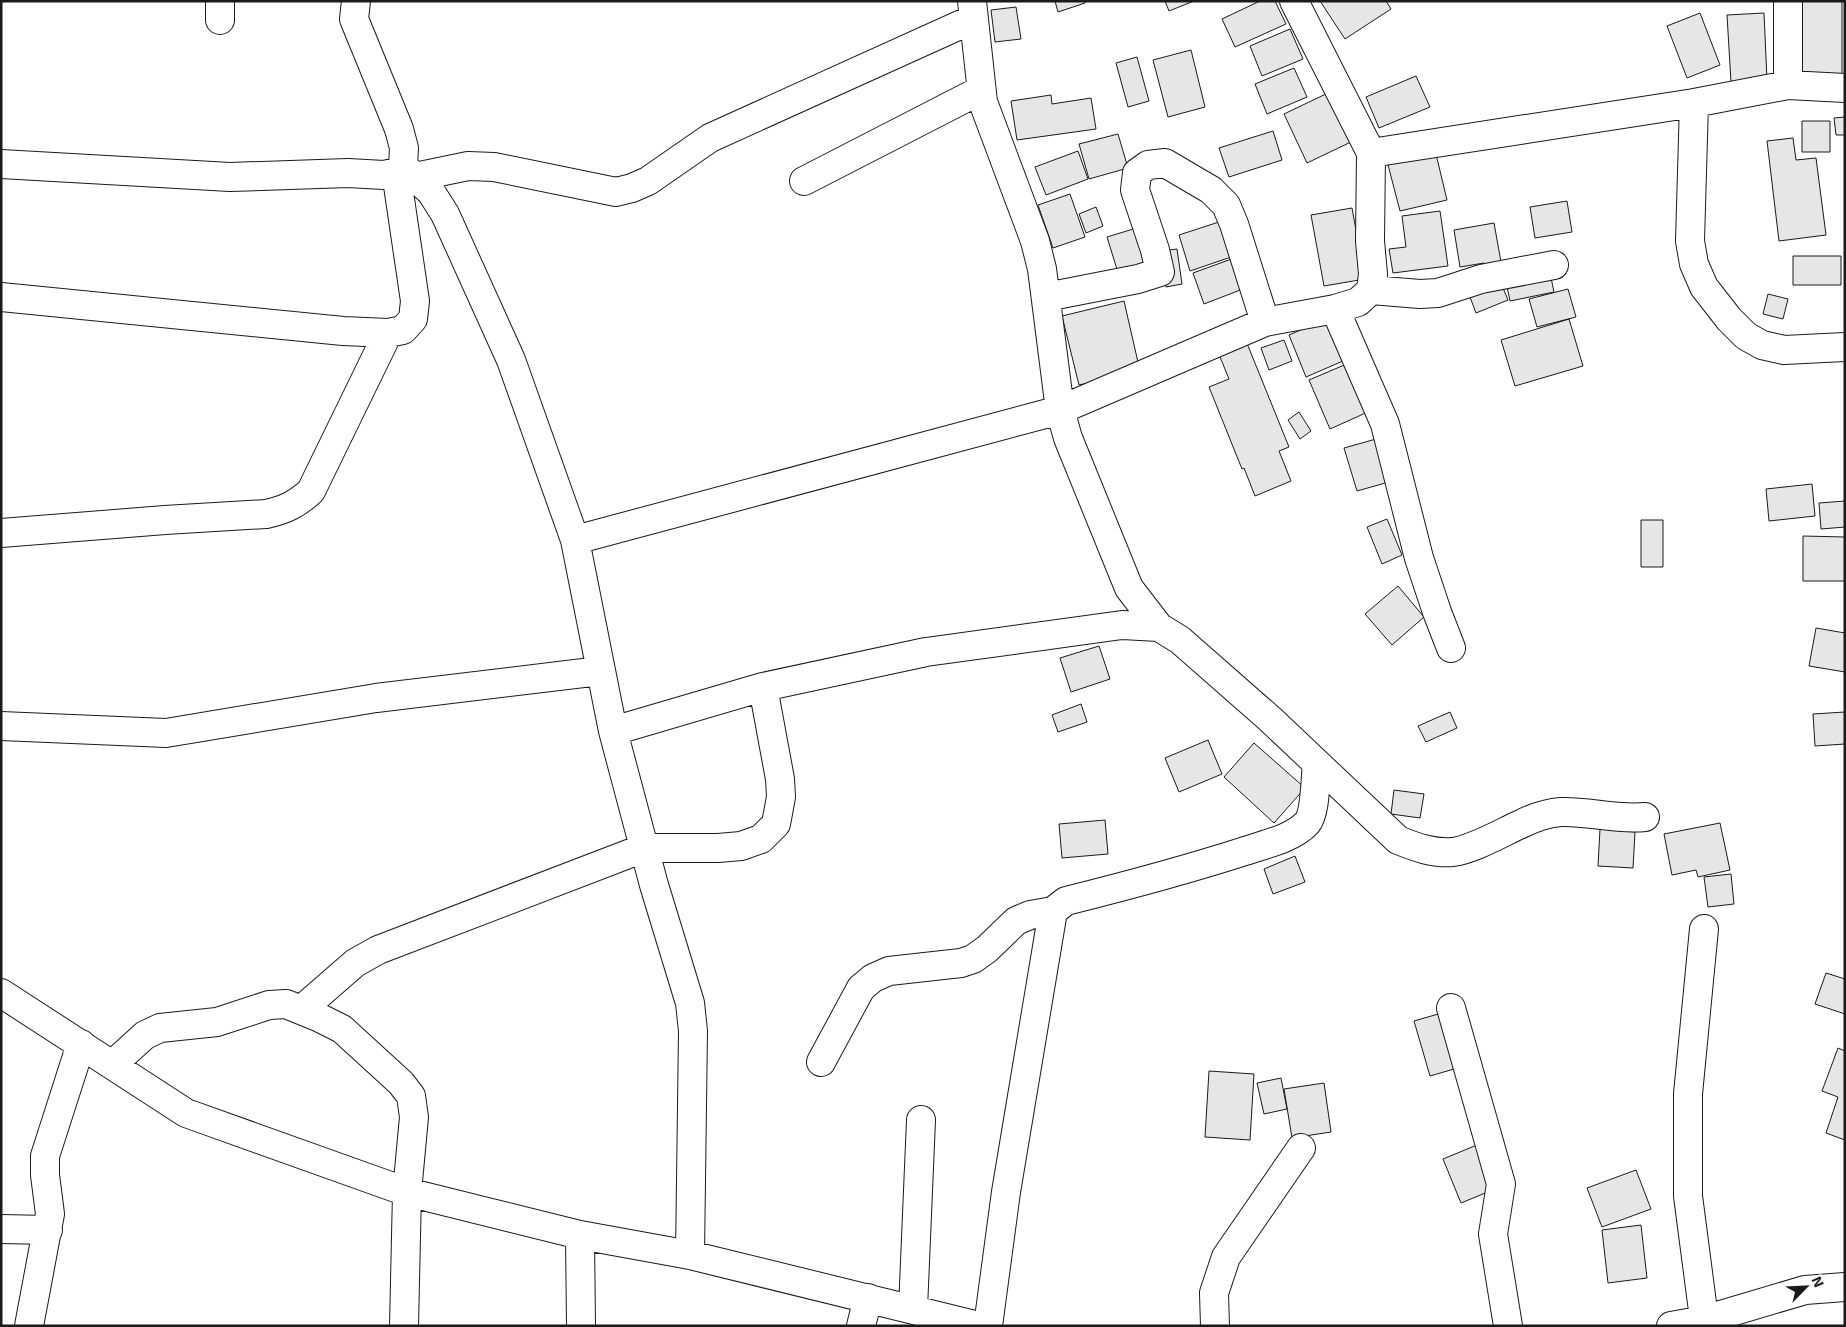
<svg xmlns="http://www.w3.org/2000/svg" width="1846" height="1327" font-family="'Exo 2',sans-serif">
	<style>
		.building { fill: #e6e6e6; stroke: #1a1a1a }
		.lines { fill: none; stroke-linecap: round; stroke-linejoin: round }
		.minor-casing { stroke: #1a1a1a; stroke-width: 30 }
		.minor { stroke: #fff; stroke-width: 28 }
	</style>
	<rect width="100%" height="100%" fill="#fff"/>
	<path class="building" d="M1055 1H1085V3L1058 12Z
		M1165 1H1194L1169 11Z
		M1260 1H1275L1286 24 1235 47 1222 19Z
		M1320 1H1386L1391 9 1345 39Z
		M1796 1H1842V81H1796Z
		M1016 7 1021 39 995 42 991 10Z
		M1700 13 1720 65 1687 78 1667 26Z
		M1764 13 1767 80 1731 82 1727 15Z
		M1290 29 1303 59 1262 76 1250 46Z
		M1191 50 1205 107 1168 117 1153 60Z
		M1137 57 1149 101 1128 107 1116 63Z
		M1294 68 1307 97 1267 114 1255 84Z
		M1416 76 1430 107 1379 128 1366 97Z
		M1330 92 1353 141 1307 163 1284 114Z
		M1051 95 1052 104 1091 98 1096 129 1017 140 1011 101Z
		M1845 117V135H1836L1834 118Z
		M1802 121H1830V152H1802Z
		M1273 131 1282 160 1229 177 1219 148Z
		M1118 134 1128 168 1089 179 1079 144Z
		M1793 138 1796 160 1816 158 1826 235 1779 241 1767 141Z
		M1435 150 1447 200 1400 211 1387 161Z
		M1078 151 1088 179 1046 195 1035 167Z
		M1070 194 1085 237 1053 248 1038 205Z
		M1567 201 1572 232 1535 238 1530 207Z
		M1096 207 1103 226 1086 233 1079 214Z
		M1352 208 1365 279 1324 286 1311 215Z
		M1440 211 1448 266 1393 273 1389 249 1406 247 1402 216Z
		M1222 221 1234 256 1190 271 1179 235Z
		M1494 223 1503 273 1486 276 1484 263 1460 267 1454 230Z
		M1143 226 1156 268 1120 279 1107 237Z
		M1177 249 1182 284 1166 287 1161 251Z
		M1793 256H1841V285H1793Z
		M1237 257 1248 287 1204 304 1193 273Z
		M1549 268 1554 292 1510 301 1505 277Z
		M1498 276 1508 300 1476 313 1467 289Z
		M1568 289 1576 317 1537 327 1529 299Z
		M1768 294 1788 299 1783 319 1763 314Z
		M1124 301 1140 371 1079 385 1062 316Z
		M1326 319 1343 361 1306 377 1289 335Z
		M1569 319 1583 366 1515 386 1501 340Z
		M1244 336 1289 447 1279 451 1291 481 1255 496 1244 468 1242 469 1209 387 1229 379 1216 347Z
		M1284 340 1292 361 1269 370 1261 348Z
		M1349 363 1370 411 1330 429 1309 380Z
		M1299 412 1311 431 1300 439 1288 420Z
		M1376 439 1389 482 1357 491 1344 448Z
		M1812 484 1815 516 1769 521 1766 489Z
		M1845 501V527L1821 529 1819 503Z
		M1387 519 1402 555 1382 564 1367 527Z
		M1641 520H1663V567H1641Z
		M1803 536 1845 537V581H1803Z
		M1398 586 1424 617 1392 645 1365 614Z
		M1816 628 1845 633V672L1809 666Z
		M1099 646 1110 679 1071 692 1060 658Z
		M1081 704 1087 722 1058 732 1052 715Z
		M1450 712 1457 728 1426 742 1418 726Z
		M1845 712V744L1815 746 1813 714Z
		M1208 740 1222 774 1179 792 1165 758Z
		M1254 743 1305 788 1274 823 1224 777Z
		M1394 790 1424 794 1420 818 1391 814Z
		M1105 820 1108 854 1062 858 1059 824Z
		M1720 823 1730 870 1698 877 1696 870 1672 875 1664 834Z
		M1600 829 1635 832 1633 868 1598 866Z
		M1295 856 1305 882 1273 894 1264 869Z
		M1731 874 1734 904 1708 907 1704 877Z
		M1826 973 1845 979V1014L1815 1004Z
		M1445 1012 1461 1067 1430 1076 1414 1021Z
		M1838 1048 1845 1051V1140L1826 1133 1838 1097 1822 1091Z
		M1209 1071 1254 1074 1250 1140 1205 1137Z
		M1281 1078 1287 1109 1264 1114 1257 1083Z
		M1324 1083 1331 1132 1292 1138 1284 1089Z
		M1477 1145 1495 1189 1461 1203 1443 1159Z
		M1636 1170 1651 1209 1602 1227 1587 1188Z
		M1641 1225 1647 1278 1608 1283 1602 1230Z"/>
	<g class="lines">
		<defs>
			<path id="minor" d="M220 1V20
				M972 1 983 102 1035 241 1042 269 1060 410 1068 438 1129 588 1159 627
				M1788 85V1
				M1694 103 1690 241 1694 264 1704 287 1729 319 1746 336 1762 345 1784 350 1845 347
				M1371 153 1694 103 1788 85 1845 88
				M1 164 230 177 348 173 384 175 396 172 403 166 404 148 399 129 354 19 356 1
				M403 166 431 192 445 214 511 360 575 540 613 731 654 885 690 1003 693 1031 690 1255
				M415 177 468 166 494 167 616 192 632 188 648 181 710 138 973 19
				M804 181 981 90
				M1371 290 1420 294 1438 293 1481 279 1554 265
				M1 297 343 331 388 333 403 330 413 319 415 301 396 172
				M1046 297 1138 279 1160 272 1155 250 1135 190 1137 173 1148 165 1165 163 1211 190 1226 205 1234 224 1265 322
				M1335 309 1385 424 1419 558 1437 612 1451 648
				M1 533 165 520 266 514C285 510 297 504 311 491L388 333
				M575 540 1060 410 1265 322 1335 309 1358 302 1371 290 1373 274 1370 241 1371 153 1294 1
				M1 726 166 733 376 698 600 671
				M613 731 763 687 926 652 1122 625 1159 627 1180 640 1270 719 1398 840C1415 847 1434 854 1453 852 1474 849 1501 833 1521 824 1533 818 1547 813 1561 812 1588 811 1616 820 1645 817
				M1704 929 1688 1094V1196L1705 1326
				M1 993 186 1113 407 1192 580 1235 690 1255 979 1326
				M1451 1008 1501 1184 1493 1234 1508 1326
				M301 1010 355 963 378 950 644 848H718L741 846 761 839 776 824 781 797 780 779 763 687
				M821 1062 861 988 873 978 889 971 961 963 973 959 987 949 1016 921 1030 915 1053 911
				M112 1065 145 1035 160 1028 217 1022 269 1005 286 1004 318 1017 342 1029 401 1083 411 1096 414 1117 407 1192 404 1326
				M1 1229 48 1230
				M580 1235 581 1326
				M913 1309 921 1120
				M29 1326 50 1214 45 1175V1156L81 1044
				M861 1326 868 1298
				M988 1326 1006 1192 1053 911 1066 901C1126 886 1186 870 1245 851 1265 844 1292 839 1307 823 1316 812 1315 778 1317 764
				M1215 1326 1214 1293 1226 1257 1301 1148
				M1671 1326 1704 1320 1805 1290 1845 1287"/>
		</defs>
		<use href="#minor" class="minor-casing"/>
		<use href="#minor" class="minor"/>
	</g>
	<rect width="1846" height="1327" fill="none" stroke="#1a1a1a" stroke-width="5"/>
	<g transform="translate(1806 1287) rotate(66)" stroke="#ffffff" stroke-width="4" paint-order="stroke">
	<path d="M0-4L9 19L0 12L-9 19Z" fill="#1a1a1a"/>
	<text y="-8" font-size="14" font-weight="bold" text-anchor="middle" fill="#1a1a1a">N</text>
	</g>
</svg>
